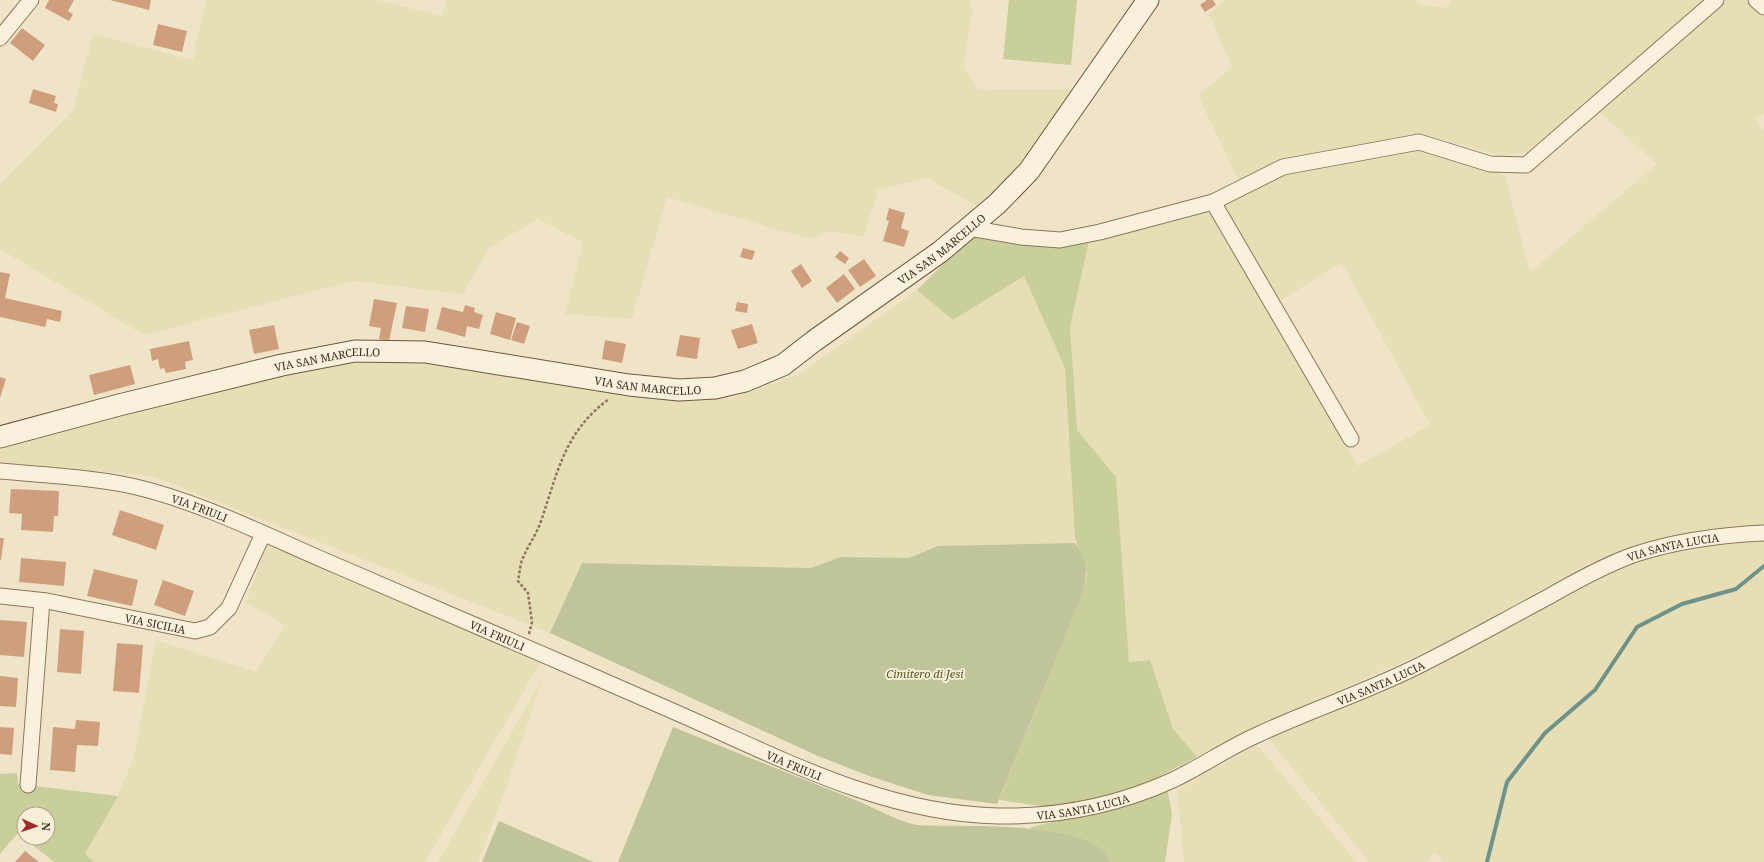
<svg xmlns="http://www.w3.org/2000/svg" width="1764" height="862" font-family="'Noto Serif',serif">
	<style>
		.farmland { fill: #e6deb5 }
		.green { fill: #c9cf9b }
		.cemetery { fill: #bfc49a }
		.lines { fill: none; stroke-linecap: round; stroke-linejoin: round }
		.stream { stroke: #6f938a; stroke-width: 4 }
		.building { fill: #cf9f7d }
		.minor-casing { stroke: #8d765c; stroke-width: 17 }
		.secondary-casing { stroke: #6f573f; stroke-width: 23 }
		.path { stroke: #8d765c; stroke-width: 2.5; stroke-dasharray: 3 2; stroke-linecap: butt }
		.minor { stroke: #faf1dc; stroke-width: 15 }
		.secondary { stroke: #faf1dc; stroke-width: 21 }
		.labels { text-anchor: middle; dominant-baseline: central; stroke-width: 4; stroke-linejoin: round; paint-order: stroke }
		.street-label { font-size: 11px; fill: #3d2e20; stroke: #f7eed8 }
		.park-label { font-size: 11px; font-style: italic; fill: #4d5a26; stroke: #f7eed8 }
	</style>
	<rect width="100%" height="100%" fill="#f0e4c8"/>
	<path class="farmland" d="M206 0H377L442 16 447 0H969L972 10 964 67 978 90 1076 89 1020 170 982 209 927 178 878 190 864 237 831 231 810 239 667 197 632 319 565 314 583 242 538 219 489 248 463 294 353 281 144 335 0 249V184L74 109 93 34 193 60Z
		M1224 0H1416L1418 4 1446 8 1452 0H1711L1590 102 1526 152 1503 156 1429 136 1284 161 1238 180 1198 95 1232 67 1209 14Z
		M1724 0H1746L1764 15V114L1756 120 1764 131V528L1664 543 1587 564 1448 642 1255 727 1197 757 1175 733 1129 662 1116 478 1077 431 1070 327 1089 241 1212 212 1358 466 1430 425 1342 263 1279 301 1223 206 1283 173 1420 147 1505 176 1530 272 1657 164 1596 109Z
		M1024 276 1065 368 1075 543 938 546 909 558 841 557 811 568 582 563 550 633 152 476 0 463V446L151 408 346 362 423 360 655 397 731 398 798 375 917 290 953 320Z
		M1764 538V862H1443L1435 852 1425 862H1369L1267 737 1620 566 1674 548Z
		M268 542 541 661 425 862H94L85 854 118 796 134 757 156 640 256 672 285 625 246 602Z
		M542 679 507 786 478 862H438Z
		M1257 745 1357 862H1184L1177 790Z"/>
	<path class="green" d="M1009 0H1077L1071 65 1003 59Z
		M975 233 1089 241 1070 327 1077 430 1116 477 1129 662 1150 660 1173 729 1197 757 1131 791 1055 808 999 800 1081 598 1087 574 1075 538 1065 368 1024 276 953 320 917 290Z
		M17 773 18 784 118 796 85 854 94 862H54L24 838H48V814H24V838L18 833 0 854V774Z
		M1167 787 1172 814 1165 862H1111L1108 856 1053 832 1028 828 1103 809Z"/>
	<path class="cemetery" d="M1075 543C1090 562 1087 576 1081 598L997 804 928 795 869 776 818 756 550 633 582 563 811 568 841 557 909 558 938 546Z
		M673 727C733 751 793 775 853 799 868 805 904 824 918 825 959 828 1093 818 1111 862H618Z
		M499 821 594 862H482Z"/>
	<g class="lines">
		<path class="stream" d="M1487 862 1507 782 1545 733 1595 690 1637 627 1682 604 1736 589 1764 566"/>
	</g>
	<path class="building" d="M49 0H74L68 11 73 14 69 21 45 8Z
		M110 0H151L149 10Z
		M1207 0H1213L1216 5 1205 12 1200 5Z
		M158 24 187 31 182 52 153 45Z
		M22 28 45 45 33 61 10 43Z
		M33 89 56 96 54 103 58 104 56 112 29 103Z
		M889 208 905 213 901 228 909 231 904 247 883 241 889 221 886 220Z
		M743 248 755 251 752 260 740 257Z
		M840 251 849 258 845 264 835 257Z
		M864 259 876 276 860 287 848 270Z
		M801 264 812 281 802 288 791 271Z
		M0 272 10 274 5 298 62 311 60 322 47 319 45 327 0 317Z
		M844 274 855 289 837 303 826 288Z
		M374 299 397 303 389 341 379 339 381 328 369 326Z
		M737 302 748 304 747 313 735 311Z
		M465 305 475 308 474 312 483 315 479 329 467 326 465 337 436 329 442 307 463 312Z
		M406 306 429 309 425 332 402 328Z
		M496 312 516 318 510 340 490 334Z
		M517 322 530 326 524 344 511 340Z
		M752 324 758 343 738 349 731 330Z
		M274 325 279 349 254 354 249 330Z
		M680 335 700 338 697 359 676 356Z
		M605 340 626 344 622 363 602 359Z
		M189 341 193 360 185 362 186 369 166 373 164 368 160 369 158 359 152 361 150 349Z
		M130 365 135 384 94 395 89 375Z
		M0 377 6 379 0 398Z
		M11 489 59 491 58 516H54L53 532 21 530 22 514 9 513Z
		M120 510 164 525 156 550 112 535Z
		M0 538H4L1 560H0Z
		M21 558 66 562 64 586 19 582Z
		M94 569 138 580 132 606 87 596Z
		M163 580 194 591 185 616 154 605Z
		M0 620 27 622 24 657 0 655Z
		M60 629 84 631 81 674 57 672Z
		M117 643 143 645 139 693 113 691Z
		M0 676 18 678 16 707 0 706Z
		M76 720 100 722 98 746 77 745 75 772 50 770 53 727 75 729Z
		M0 727 14 728 12 755 0 754Z
		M25 851 39 862H15Z"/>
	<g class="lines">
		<defs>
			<g id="minor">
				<path d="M1756 0 1764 7"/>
				<path d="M0 38 31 0"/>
				<path d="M1213 202 1283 167 1419 142 1490 164 1526 165 1716 0"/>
				<path d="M969 228 1021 237 1060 240 1100 232 1213 202 1351 439"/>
				<path id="s1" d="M0 471C44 475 89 477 132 486 202 502 269 537 335 565 452 615 568 665 684 716 784 760 886 814 998 816 1059 817 1118 805 1173 780 1202 766 1228 748 1257 735 1308 711 1363 693 1414 668 1459 646 1503 621 1548 597 1576 581 1603 566 1633 555 1675 541 1720 535 1764 533"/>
				<path id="s2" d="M0 596 47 601 195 631 210 627 229 608 263 534"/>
				<path d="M28 785 42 601"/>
			</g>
			<g id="secondary">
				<path id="s3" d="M0 437 119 405 282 365 355 351 425 352 629 385 679 390 715 388 745 381 783 365 814 341 940 252 997 204 1029 171 1148 0"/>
			</g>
		</defs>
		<use href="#minor" class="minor-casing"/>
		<use href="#secondary" class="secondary-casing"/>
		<path class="path" d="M529 634 532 622 528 593 518 581C519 575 520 569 521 563 526 548 536 536 541 521 558 472 564 432 609 399"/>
		<use href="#minor" class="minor"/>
		<use href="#secondary" class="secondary"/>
	</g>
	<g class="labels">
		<g class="street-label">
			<text stroke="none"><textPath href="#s3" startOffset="997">VIA SAN MARCELLO</textPath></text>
			<text stroke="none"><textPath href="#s3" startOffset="337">VIA SAN MARCELLO</textPath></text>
			<text stroke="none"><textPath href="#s3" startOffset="661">VIA SAN MARCELLO</textPath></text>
			<text stroke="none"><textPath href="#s1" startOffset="204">VIA FRIULI</textPath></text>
			<text stroke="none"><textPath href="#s1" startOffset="1797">VIA SANTA LUCIA</textPath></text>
			<text stroke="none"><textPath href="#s2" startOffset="158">VIA SICILIA</textPath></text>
			<text stroke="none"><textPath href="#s1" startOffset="528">VIA FRIULI</textPath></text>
			<text stroke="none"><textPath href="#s1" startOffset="1473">VIA SANTA LUCIA</textPath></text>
			<text stroke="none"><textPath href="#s1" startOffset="852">VIA FRIULI</textPath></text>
			<text stroke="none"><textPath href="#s1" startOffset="1149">VIA SANTA LUCIA</textPath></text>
		</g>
		<g class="park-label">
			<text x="925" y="673">Cimitero di Jesi</text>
		</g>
	</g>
	<g transform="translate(36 826) rotate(93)"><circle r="19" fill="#f7eed8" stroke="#ada18e"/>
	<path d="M0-3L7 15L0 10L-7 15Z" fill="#9e2a2b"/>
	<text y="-6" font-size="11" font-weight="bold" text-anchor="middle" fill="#3d2e20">N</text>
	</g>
</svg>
